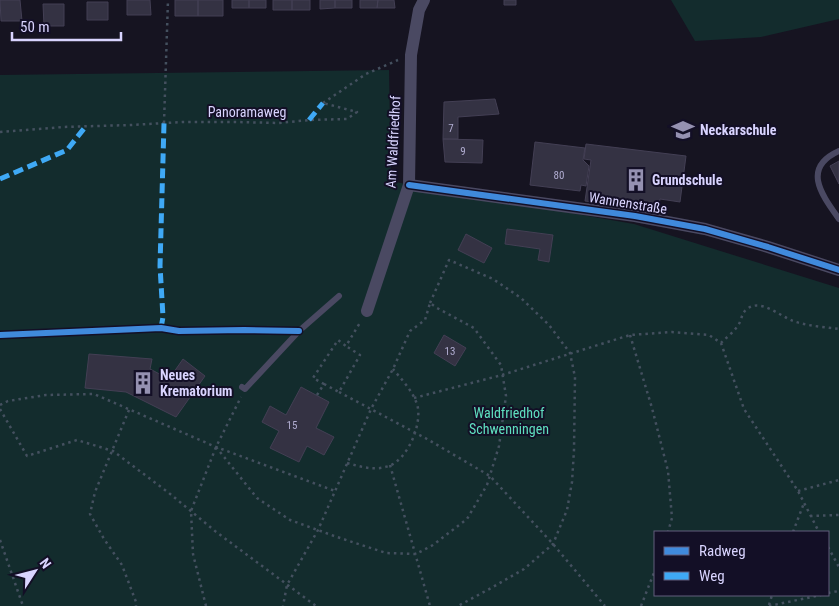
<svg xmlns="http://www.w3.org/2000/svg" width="839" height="606" font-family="'Roboto Condensed',sans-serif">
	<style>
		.green { fill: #132c2d; fill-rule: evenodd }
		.building { fill: #343243; stroke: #433f54 }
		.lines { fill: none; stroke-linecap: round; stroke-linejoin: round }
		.path { stroke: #44505f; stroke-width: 2.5; stroke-dasharray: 2.5 4; stroke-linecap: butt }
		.service { stroke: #4a4962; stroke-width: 6 }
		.minor { stroke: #4a4962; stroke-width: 12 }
		.quiet { stroke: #3fa9f5; stroke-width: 5; stroke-dasharray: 10 5; stroke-linecap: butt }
		.cycleway-casing { stroke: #130f26; stroke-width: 9 }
		.cycleway { stroke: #408adc; stroke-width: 6 }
		.labels { text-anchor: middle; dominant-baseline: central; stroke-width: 4; stroke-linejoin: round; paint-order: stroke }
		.number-label { font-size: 11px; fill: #b0acd0 }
		.street-label { font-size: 14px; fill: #d9d4ff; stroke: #130f26 }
		.poi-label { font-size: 14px; font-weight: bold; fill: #d9d4ff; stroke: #130f26; text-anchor: start }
		.park-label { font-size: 14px; fill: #5fe0c0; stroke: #130f26 }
	</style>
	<rect width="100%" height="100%" fill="#161421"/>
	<path class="green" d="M671 0H839V19L761 37 695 41Z
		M389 70 391 181 426 188 634 224 839 288V606H0V75ZM655 532H828V595H655Z"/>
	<path class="building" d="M0 0H20L22 21H1Z
		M127 0H150L151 15H127Z
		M175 0H198V16H175Z
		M198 0H223V16H198Z
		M232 0H249V8H232Z
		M249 0H266V8H249Z
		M273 0H292V10H273Z
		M292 0H310V10H292Z
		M320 0H335V8L320 9Z
		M335 0H352V8H335Z
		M360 0H378L377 8H360Z
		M378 0H394L395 8H377Z
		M504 0H516V5H504Z
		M87 2H108V20H87Z
		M43 4H64V26H44Z
		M495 99 499 114 458 117V139H443L444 102Z
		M443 139 483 140 482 163 445 162Z
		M535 142 585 148 583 160 589 166 586 186 581 185 580 191 530 185Z
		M586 144 686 156 680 202 660 199 658 211 585 201 591 160 584 159Z
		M839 161V184L830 166Z
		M507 229 553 235 549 262 538 260 540 249 505 244Z
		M466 234 492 248 484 263 458 250Z
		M444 335 466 348 455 366 434 353Z
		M89 354 152 359 150 369 169 379 183 359 205 376 176 417 126 392 85 388Z
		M301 387 329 402 316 428 334 437 324 455 307 446 299 462 270 448 279 431 262 422 270 406 286 415Z"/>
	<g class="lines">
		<path class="path" d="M323 103 366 74 398 60
			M164 123 168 0
			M0 132 63 127 131 125 182 122H235L279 123 309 120 347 119 357 112 323 103
			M430 303 449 260 493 279 521 298 549 325 570 353 575 377 574 450 572 482 567 510 553 544 524 569 493 587 458 606
			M630 335 652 408 668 471 672 518 668 532
			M721 343C727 337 736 330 740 322 742 317 742 313 747 309 760 298 780 316 793 321 807 326 824 327 839 329
			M324 384 339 392 360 355 346 346
			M339 392 427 439 490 476 553 544 605 606
			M317 395 324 384 313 378 338 340 346 346 361 321
			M414 398 502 375 630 335 672 332 709 335 721 343 744 409 798 491 819 532
			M0 405 8 401 46 395 94 394 216 447 335 491
			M0 409 27 456 77 440 113 451 169 493 215 531 316 606
			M129 410 95 492 90 514 104 539 122 565 136 602V606
			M216 447 257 498 290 520 337 537 386 553 416 554 433 545 467 519 487 485 499 446 506 396 501 365 474 328 437 308 430 303 425 320 410 331 393 369 371 409 318 530 287 585 283 606
			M347 463C362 467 374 471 389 466 408 459 423 423 417 404 412 390 402 380 393 369
			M390 465 430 606
			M798 491 839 480
			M810 516 839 515
			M793 532 804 503
			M0 540 23 606
			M828 547 839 567
			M828 593 839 591
			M769 605 772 595
			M206 606 193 554 191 511 216 447 241 397
			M641 606 655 570
			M769 606 821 595"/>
		<path class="service" d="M839 151C801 168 822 195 839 219
			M242 387 245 389 299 331 339 296"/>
		<path class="minor" d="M409 185 635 216 705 229 768 247 839 270
			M367 311 409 185 411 55 419 10 424 0"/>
		<path class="quiet" d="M309 120 323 103
			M0 179 67 150 86 126
			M161 328 163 317 160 266 164 123"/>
		<defs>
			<path id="cycleway" d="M409 185 635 216 705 229 768 247 839 270
				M0 335 161 328 179 331 244 330 299 331"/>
		</defs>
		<use href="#cycleway" class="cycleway-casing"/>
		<use href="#cycleway" class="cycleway"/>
	</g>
	<defs>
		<symbol id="school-bare" viewBox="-9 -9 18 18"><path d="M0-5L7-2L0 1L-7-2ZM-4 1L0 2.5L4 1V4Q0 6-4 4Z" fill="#9591b1" stroke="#130f26" stroke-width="2.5" paint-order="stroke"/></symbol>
		<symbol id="building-bare" viewBox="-9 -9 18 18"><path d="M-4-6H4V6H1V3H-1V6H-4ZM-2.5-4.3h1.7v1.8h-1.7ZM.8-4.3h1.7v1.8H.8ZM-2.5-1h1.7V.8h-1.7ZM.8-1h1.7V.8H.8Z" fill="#9591b1" stroke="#130f26" stroke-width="2.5" paint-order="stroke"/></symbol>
	</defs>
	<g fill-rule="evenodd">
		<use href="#school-bare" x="667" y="114" width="32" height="32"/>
		<use href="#building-bare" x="620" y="164" width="32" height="32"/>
		<use href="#building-bare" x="127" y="367" width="32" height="32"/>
	</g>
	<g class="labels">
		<g class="number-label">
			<text x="451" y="128">7</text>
			<text x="463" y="151">9</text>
			<text x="559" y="175">80</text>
			<text x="450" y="351">13</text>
			<text x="292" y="425">15</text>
		</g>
		<g class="street-label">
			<text x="247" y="112">Panoramaweg</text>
			<text transform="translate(393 142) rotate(-87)">Am Waldfriedhof</text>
			<text transform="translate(628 203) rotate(9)">Wannenstraße</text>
		</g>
		<g class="poi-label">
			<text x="700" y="130">Neckarschule</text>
			<text x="652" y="180">Grundschule</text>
			<text x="160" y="375">Neues<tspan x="160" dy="16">Krematorium</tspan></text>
		</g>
		<g class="park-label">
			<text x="509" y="413">Waldfriedhof<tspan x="509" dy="16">Schwenningen</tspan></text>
		</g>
	</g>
	<rect x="654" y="531" width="175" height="65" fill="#130f26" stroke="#625e7d"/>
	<rect x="664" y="547" width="25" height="8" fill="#408adc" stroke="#625e7d"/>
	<text x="699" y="556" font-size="15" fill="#d9d4ff">Radweg</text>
	<rect x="664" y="572" width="25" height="8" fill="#3fa9f5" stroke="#625e7d"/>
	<text x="699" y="581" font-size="15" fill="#d9d4ff">Weg</text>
	<g transform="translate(35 571) rotate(54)" stroke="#130f26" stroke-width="4" paint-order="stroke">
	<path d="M0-4L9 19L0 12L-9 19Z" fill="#d9d4ff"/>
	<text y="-8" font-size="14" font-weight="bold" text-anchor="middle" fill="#d9d4ff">N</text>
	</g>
	<path d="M12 32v8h109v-8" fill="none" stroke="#d9d4ff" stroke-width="2.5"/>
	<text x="20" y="32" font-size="15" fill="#d9d4ff" stroke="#130f26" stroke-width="4" paint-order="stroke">50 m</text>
</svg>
